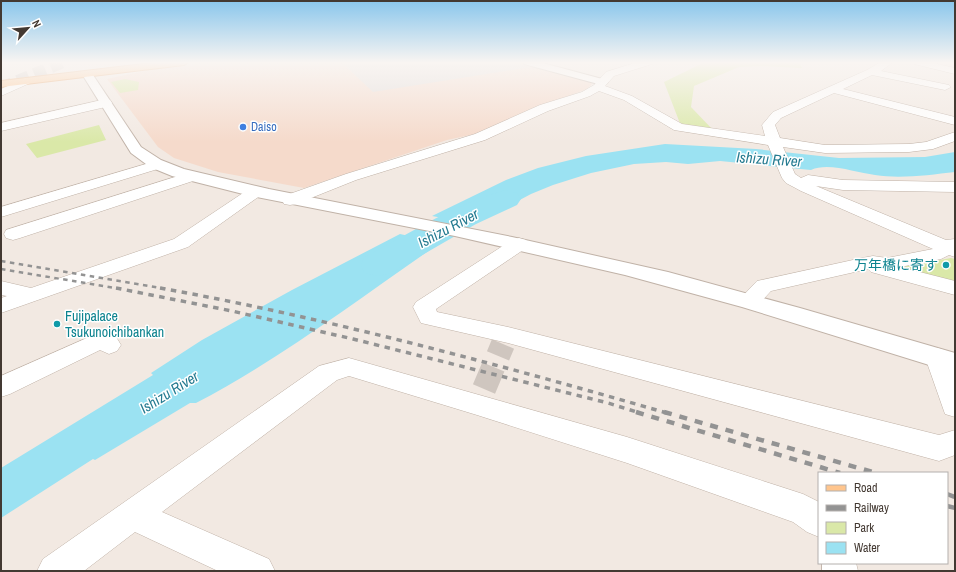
<svg xmlns="http://www.w3.org/2000/svg" width="956" height="572" font-family="'Archivo Narrow','Noto Sans JP',sans-serif">
	<style>
		.commercial { fill: #f5dacb }
		.green { fill: #dae8a8 }
		.parking { fill: #e2dddb }
		.water { fill: #9be2f2 }
		.lines { fill: none; stroke-linecap: round; stroke-linejoin: round }
		.river { fill: #9be2f2; fill-rule: evenodd }
		.minor-tunnel { stroke: #cfc6bf; stroke-width: 24; stroke-dasharray: 24 12; stroke-linecap: butt }
		.primary-tunnel { stroke: #cfc6bf; stroke-width: 12; stroke-dasharray: 12 6; stroke-linecap: butt }
		.minor-casing { stroke: #c0b2a7; stroke-width: 1 }
		.tertiary-casing { stroke: #c0b2a7; stroke-width: 2 }
		.primary-casing { stroke: #e79d5b; stroke-width: 2 }
		.minor { fill: #fff; fill-rule: evenodd }
		.tertiary { fill: #fff; fill-rule: evenodd }
		.primary { fill: #ffc58d; fill-rule: evenodd }
		.rail-far2 { stroke: #939393; stroke-width: 2.5; stroke-dasharray: 4.5 4.5; stroke-linecap: butt }
		.rail-far1 { stroke: #939393; stroke-width: 3.5; stroke-dasharray: 5.5 5.5; stroke-linecap: butt }
		.rail { stroke: #939393; stroke-width: 4.5; stroke-dasharray: 8 8; stroke-linecap: butt }
		.shop-dot { fill: #3f7fe0; stroke: #fff; stroke-width: 1.5 }
		.culture-dot { fill: #0f9aa8; stroke: #fff; stroke-width: 1.5 }
		.labels { text-anchor: middle; dominant-baseline: central; stroke-width: 3; stroke-linejoin: round; paint-order: stroke }
		.far-shop-label { font-size: 12px; fill: #366cbe; stroke: #fff; text-anchor: start }
		.culture-label { font-size: 14px; fill: #0d838f; stroke: #fff; text-anchor: end }
		.water-label { font-size: 15px; font-style: italic; fill: #257b91; stroke: #fff }
	</style>
	<rect width="100%" height="100%" fill="#f2e9e2"/>
	<path class="commercial" d="M207 62H517L589 82 592 84 587 89 547 104 475 134 447 140 304 188 218 172 174 158 158 147 107 79 158 68Z"/>
	<path class="green" d="M705 62H799L802 68 761 66 739 67 694 86 691 107 713 130 681 126 664 82Z
		M125 79 139 82 138 90 120 93 111 82Z
		M99 125 106 140 37 158 26 144Z
		M951 258 955 259V285L897 268Z"/>
	<path class="parking" d="M341 62H510L531 67 373 92Z"/>
	<path class="water" d="M665 144 756 149 839 158 925 157 955 152V172C929 175 900 179 875 175 856 173 829 162 811 170L720 161 688 164 666 162 634 164 591 173 553 185 531 194 475 224 432 216 506 180 538 168 586 156Z
		M400 234 440 243C360 298 282 358 196 403H190L95 460 93 459 1 518V468L153 375 151 373 202 340 292 290Z"/>
	<g class="lines">
		<path class="river" d="M506 190 517 193 521 199 517 205 476 224 391 273 378 276 365 273 360 265 365 257C408 234 459 202 506 190Z"/>
		<path class="minor-tunnel" d="M484 389 503 344"/>
		<path class="primary-tunnel" d="M1 88 63 62"/>
		<defs>
			<path id="minor" d="M638 62H654L652 64 614 76 605 86 632 96 682 124 765 136 762 125 773 112 867 70 881 62H893L881 71 949 85 951 87 945 90 872 75 843 89 955 117V125L834 93 781 118 775 125 780 138 825 145 909 144 926 142 955 132V141L933 149 909 152 825 153 783 147 795 174 801 178 808 175 843 180 955 182V192L843 190 816 186 946 240 955 239V257L949 255 941 259 900 267 955 281V295L871 272 868 269 771 291 757 306 749 308 741 306 738 301 757 281 862 258 873 256 887 258 933 249 801 191 786 183 782 178 768 145 674 130 624 100 599 91 590 96 548 111 485 140 356 180 296 204 290 205 284 204 282 200 284 196 346 174 475 134 540 105 582 92 594 85 606 72Z
				M912 62H929L955 68V74L914 64Z
				M26 78 30 79 31 81 30 83 1 96V89Z
				M106 99 110 100 112 103 110 106 1 131V123Z
				M156 161 161 162 163 165 161 168 1 217V207Z
				M191 172 196 174 199 177 196 180 20 238 13 240 6 238 4 234 6 230Z
				M255 187 261 189 263 192 261 195 188 247 1 313V298L7 296 1 295V281L31 288 174 239 249 189Z
				M519 238 526 240 528 244 526 248 436 309 437 312 508 327 939 435 955 430V455L939 461 508 343 421 323 413 307 416 302 512 240Z
				M105 330 113 332 121 345 117 351 109 354 100 350 10 394 1 397V376Z
				M937 348 946 351 955 372V417L945 414 925 357 928 351Z
				M349 358 627 437 803 494 819 502V537L807 532 793 522 627 463 477 415 349 376 337 380 162 512 269 559 275 571H218L135 532 84 571H37L43 559 319 366Z
				M822 563H856L858 571H822Z"/>
			<path id="tertiary" d="M523 62H539L606 80 608 82 606 84 602 85 524 64Z
				M87 71 91 72 141 147 161 160 184 169 269 189 512 237 668 272 800 308 955 353V373L742 307 625 275 455 236 247 195 172 176 150 167 131 153 82 74Z"/>
			<path id="primary" d="M160 62H189L184 65 1 87V81Z"/>
		</defs>
		<use href="#minor" class="minor-casing"/>
		<use href="#tertiary" class="tertiary-casing"/>
		<use href="#primary" class="primary-casing"/>
		<use href="#minor" class="minor"/>
		<use href="#tertiary" class="tertiary"/>
		<use href="#primary" class="primary"/>
		<path class="rail-far2" d="M1 261 166 289
			M1 269 121 289"/>
		<path class="rail-far1" d="M116 288 232 311 353 339 608 403 640 413
			M160 288C332 319 500 365 667 413"/>
		<path class="rail" d="M636 412 840 473
			M664 412 876 473
			M947 494 955 497
			M947 506 955 508"/>
	</g>
	<linearGradient id="sky" x2="0" y2="1"><stop stop-color="#89c6ec"/><stop offset="0.44" stop-color="#f9f5f2"/><stop offset="1" stop-color="#f9f5f2" stop-opacity="0"/></linearGradient>
	<rect width="956" height="142" fill="url(#sky)"/>
	<circle class="shop-dot" cx="243" cy="127" r="4"/>
	<g class="culture-dot">
		<circle cx="946" cy="265" r="4"/>
		<circle cx="57" cy="324" r="4"/>
	</g>
	<g class="labels">
		<g class="far-shop-label">
			<text x="251" y="127">Daiso</text>
		</g>
		<g class="culture-label">
			<text x="938" y="265">万年橋に寄す</text>
			<text x="65" y="316" text-anchor="start">Fujipalace<tspan x="65" dy="16">Tsukunoichibankan</tspan></text>
		</g>
		<g class="water-label">
			<text transform="translate(769 159) rotate(4)">Ishizu River</text>
			<text transform="translate(448 228) rotate(-28)">Ishizu River</text>
			<text transform="translate(169 392) rotate(-32)">Ishizu River</text>
		</g>
	</g>
	<rect width="956" height="572" fill="none" stroke="#433932" stroke-width="4"/>
	<rect x="818" y="472" width="130" height="92" fill="#ffffff" stroke="#b4b0ad"/>
	<rect x="826" y="485" width="20" height="6" fill="#ffc58d" stroke="#b4b0ad"/>
	<text x="854" y="492" font-size="12" fill="#433932">Road</text>
	<rect x="826" y="505" width="20" height="6" fill="#939393" stroke="#b4b0ad"/>
	<text x="854" y="512" font-size="12" fill="#433932">Railway</text>
	<rect x="826" y="522" width="20" height="12" fill="#dae8a8" stroke="#b4b0ad"/>
	<text x="854" y="532" font-size="12" fill="#433932">Park</text>
	<rect x="826" y="542" width="20" height="12" fill="#9be2f2" stroke="#b4b0ad"/>
	<text x="854" y="552" font-size="12" fill="#433932">Water</text>
	<g transform="translate(28 28) rotate(63)" stroke="#ffffff" stroke-width="3" paint-order="stroke">
	<path d="M0-3L7 15L0 10L-7 15Z" fill="#433932"/>
	<text y="-6" font-size="11" font-weight="bold" text-anchor="middle" fill="#433932">N</text>
	</g>
</svg>
